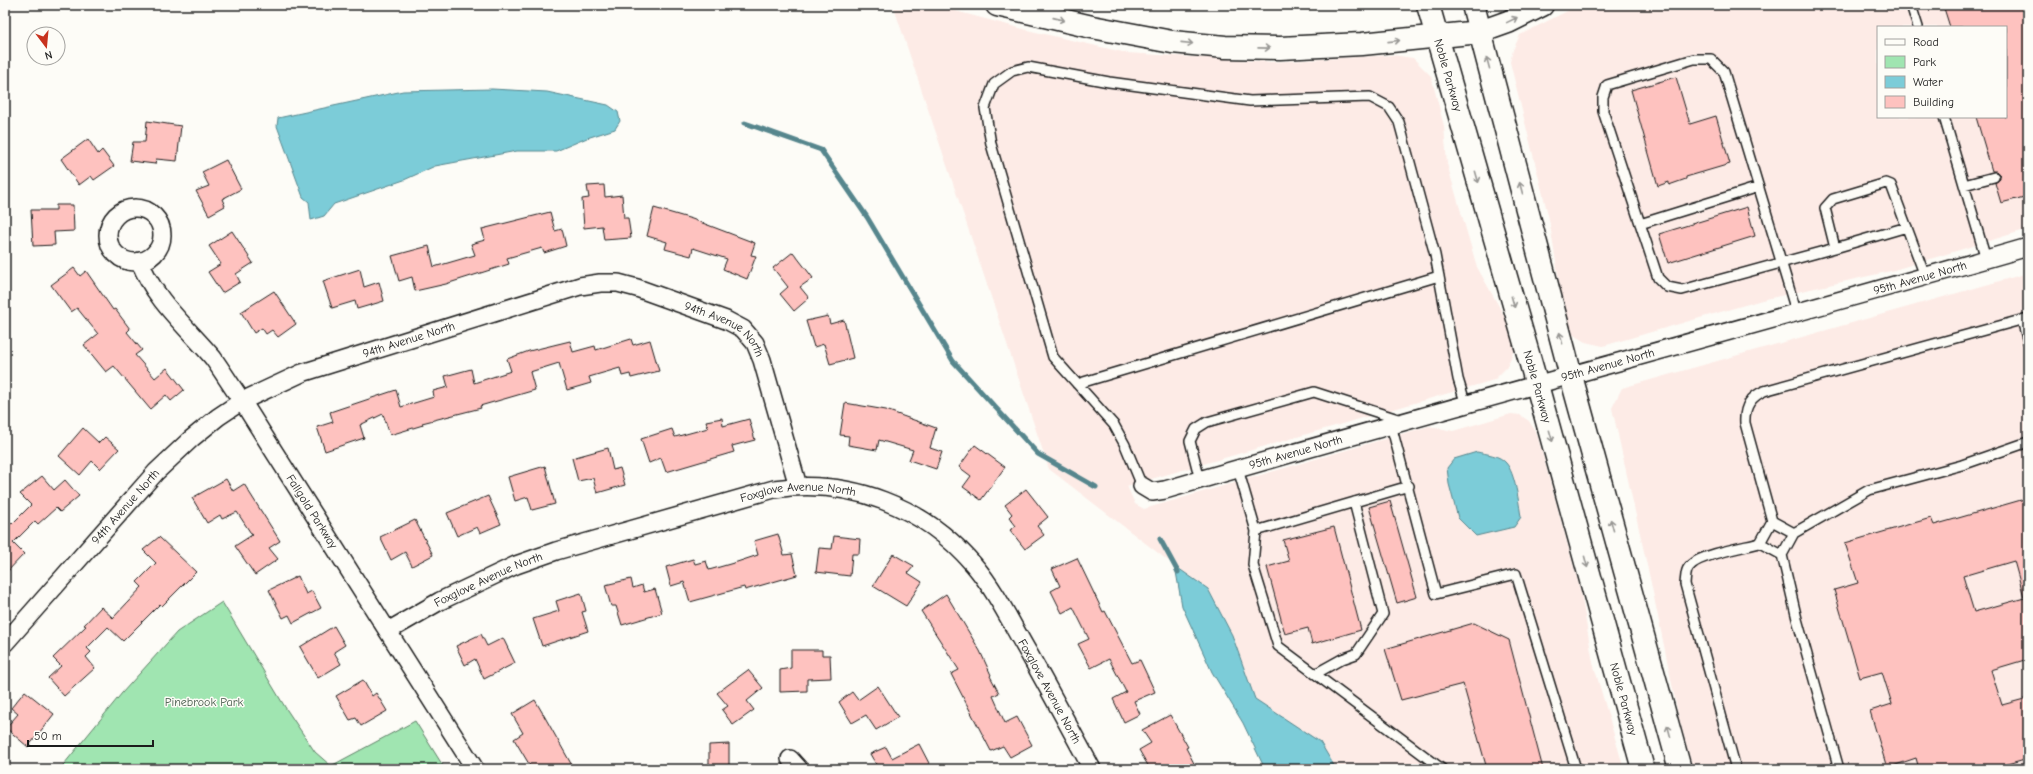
<svg xmlns="http://www.w3.org/2000/svg" width="2033" height="774" font-family="'Comic Neue',sans-serif">
	<style>
		.built { fill: #fdebe6; fill-rule: evenodd }
		.green { fill: #a0e5b1; stroke: #5e8066 }
		.water { fill: #7cccd8; stroke: #56868d }
		.lines { fill: none; stroke-linecap: round; stroke-linejoin: round }
		.stream { stroke: #56868d; stroke-width: 5 }
		.building { fill: #fec2bf; stroke: #1c1c1c }
		.service-casing { stroke: #1c1c1c; stroke-width: 12 }
		.minor-casing { stroke: #1c1c1c; stroke-width: 20 }
		.secondary-casing { stroke: #1c1c1c; stroke-width: 25 }
		.motorway-casing { stroke: #1c1c1c; stroke-width: 25 }
		.service { stroke: #fdfcf7; stroke-width: 9 }
		.minor { stroke: #fdfcf7; stroke-width: 17 }
		.secondary { stroke: #fdfcf7; stroke-width: 22 }
		.motorway { stroke: #fdfcf7; stroke-width: 22 }
		.oneway { stroke: #989794 }
		.labels { text-anchor: middle; dominant-baseline: central; stroke-width: 3; stroke-linejoin: round; paint-order: stroke }
		.street-label { font-size: 12px; fill: #1c1c1c; stroke: #fdfcf7 }
		.park-label { font-size: 12px; fill: #445849; stroke: #fdfcf7 }
	</style>
	<rect width="100%" height="100%" fill="#fdfcf7"/>
	<filter id="ink" filterUnits="userSpaceOnUse"><feTurbulence type="fractalNoise" baseFrequency=".025" numOctaves="2"/><feDisplacementMap in="SourceGraphic" scale="8" xChannelSelector="R" yChannelSelector="G"/><feConvolveMatrix kernelMatrix="1 2 1 2 8 2 1 2 1" color-interpolation-filters="sRGB"/></filter>
	<g filter="url(#ink)">
		<path class="built" d="M893 5H933L1027 30 1127 53 1271 62 1393 55 1413 58 1431 76 1444 126 1447 164 1477 267 1511 328 1514 350 1507 367 1494 380 1127 486 1135 504 1144 509 1429 426 1453 431 1511 414 1520 415 1529 421 1537 434 1581 593 1593 663 1624 769H1336L1320 742 1255 699 1232 635 1208 589 1175 566 1049 469Z
			M1579 5H2028V229L1891 271 1762 300 1603 346 1585 342 1572 334 1566 323 1549 219 1510 62 1513 50 1520 35ZM1878 27H2006V117H1878Z
			M2028 273V769H1693L1679 718 1651 583 1612 408 1622 388Z"/>
		<path class="green" d="M222 602 285 707 315 752 331 766 415 721 445 769H60L122 693 177 632Z"/>
		<path class="water" d="M492 89 547 92 608 105 618 112 620 121 615 129 587 138 556 151H517L435 166 404 180 334 204 324 216 311 220 309 202 303 197 277 126 278 118 403 91Z
			M1477 452C1486 454 1500 455 1506 463 1515 473 1519 503 1521 517L1514 527 1476 536 1458 518 1449 484 1447 468 1454 459Z
			M1175 566 1208 589 1232 635 1255 699 1320 742 1336 769H1265L1243 723 1212 672 1182 606Z"/>
		<g class="lines">
			<path class="stream" d="M745 123 821 150 867 217 953 361 1038 454 1096 487
				M1160 539 1178 572"/>
		</g>
		<path class="building" d="M1943 5H2028V196L2001 203 1995 183 2000 179V175L1996 171H1992L1976 117H2006V27H1950Z
			M1676 77 1690 124 1716 116 1730 164 1686 177V179L1669 185V182L1658 186 1631 90Z
			M147 121 181 126 177 161 156 159 155 164 130 161 133 142H145Z
			M88 139 98 154 102 150 114 166 94 180 91 176 79 185 61 159Z
			M226 160 241 189 222 199 225 206 209 215 196 191 209 186 202 172Z
			M604 185 605 197 622 195 624 218H628L631 238 604 240 602 226 584 228 582 199 589 198 587 186Z
			M56 205H73L74 231 54 232 55 245 33 246 31 210H56Z
			M1747 207 1755 236 1668 263 1659 234Z
			M654 208 692 219 755 243 751 255 756 256 747 279 723 269 727 259 693 248 691 256 665 249 667 242 647 236Z
			M550 212 555 231 562 229 566 246 544 253 542 248 507 258 509 264 446 284 415 291 412 277 399 281 392 256 429 246 434 267 475 255 471 244 485 240 482 229Z
			M232 231 253 263 236 274 240 282 222 293 208 272 221 264 209 246Z
			M793 252 813 278 800 287 809 298 794 311 780 294 788 287 773 268Z
			M74 268 80 276 86 271 113 310 115 309 130 329 127 332 142 350 135 355 155 378 167 368 184 390 171 401 166 395 150 409 114 366 106 372 84 345 98 334 77 308 71 312 51 285Z
			M360 269 364 287 379 282 384 301 357 309 355 301 332 308 323 281Z
			M274 291 296 324 278 337 272 330 266 334 262 328 254 333 241 312Z
			M828 316 830 324 844 320 853 358 830 364 824 344 814 347 806 321Z
			M631 339 633 345 650 340 659 371 631 378 630 374 622 376 620 368 589 377 591 383 567 390 559 363 530 372 535 390 480 406 481 408 422 423 423 425 390 435 383 414 360 425 364 438 325 451 317 427 333 422 330 412 396 390 401 407 434 397 433 391 448 387 445 376 471 369 474 383 511 371 507 359 529 351 570 341 573 352 595 346 596 350Z
			M845 403 886 410 936 428 930 448 942 452 936 469 909 460 913 450 879 440 877 450 848 445 849 436 840 435Z
			M722 418 723 426 749 419 755 440 732 446 734 452 666 472 661 458 649 463 641 439 672 429 675 437 708 428 706 421Z
			M83 428 99 443 105 437 119 449 100 469 92 461 80 475 59 456Z
			M975 445 1005 467 981 500 963 487 971 476 959 467Z
			M608 448 613 470 620 468 625 485 597 493 593 478 578 481 572 458Z
			M545 466 555 504 532 510 528 497 515 501 508 477Z
			M42 476 54 490 65 480 79 496 60 512 56 508 38 524 35 521 13 543 24 554 5 574V518L12 524 31 505 20 494Z
			M226 479 233 491 244 484 280 541 269 548 278 559 255 575 235 546 252 535 237 512 222 519 220 515 207 523 192 498Z
			M1026 489 1048 517 1037 526 1044 535 1025 549 1010 530 1016 526 1009 517 1012 514 1005 505Z
			M488 496 501 524 480 533 477 527 457 536 447 513Z
			M2028 498V596L2024 597 2014 561 1963 576 1974 612 2028 597V659L1991 670 2002 705 2028 698V758L1990 769H1919L1916 758 1887 768 1870 711 1892 704 1882 672 1860 678 1834 590 1858 583 1845 543 1931 518 1934 525Z
			M1390 501 1417 597 1397 603 1369 507Z
			M415 520 433 555 412 566 405 552 391 560 380 537Z
			M1334 527 1361 630 1312 644 1308 628 1285 634 1267 567 1289 561 1283 540Z
			M778 534 784 555 792 554 797 575 745 590 744 587 690 602 684 582 671 586 666 567 693 559 695 564 706 561 709 570 737 562 758 555 754 541Z
			M834 536 860 539 859 554H852L850 576 816 572 819 548 832 549Z
			M159 537 196 572 162 606 160 604 123 641 108 627 87 648 91 652 86 657 95 668 64 696 48 678 61 666 53 658 86 626 84 625 101 607 113 618 142 587 137 582 156 563 143 550Z
			M893 554 914 566 908 573 922 582 906 606 873 586Z
			M1077 558 1103 612 1105 611 1132 663 1140 660 1155 692 1134 701 1140 714 1124 722 1113 699 1126 692 1109 659 1091 668 1078 644 1089 639 1073 607 1062 613 1051 591 1060 586 1052 569Z
			M298 576 306 594 312 591 321 608 293 623 289 615 283 618 269 590Z
			M631 579 633 588 642 585 644 592 655 589 662 613 622 625 616 606H611L605 585Z
			M581 593 586 611 582 612 588 631 542 646 533 619 559 611 556 601Z
			M946 594 980 651 991 675 990 676 999 693 993 696 1005 723 1017 717 1032 745 1010 757 1003 746 991 751 951 674 959 670 921 611Z
			M1474 623 1509 640 1543 769H1487L1463 684 1401 700 1385 649Z
			M334 626 345 645 334 652 341 664 318 678 300 647Z
			M481 634 487 646 503 638 515 663 484 679 475 659 465 665 456 646Z
			M791 650H822V655H830L831 678 807 679V691L780 692V670L791 668Z
			M748 670 763 688 747 701 754 710 733 725 722 710 728 706 717 693Z
			M363 680 372 696 376 693 387 711 361 726 356 718 350 720 336 696Z
			M878 686 898 717 876 730 866 715 852 723 839 702 852 692 858 700Z
			M25 691 54 714 28 747 6 728 18 714 11 708Z
			M535 700 542 712 574 769H532L514 739 523 733 512 714Z
			M1170 715 1188 747 1186 748 1197 769H1150L1139 750 1151 743 1142 730Z
			M729 744V769H709V745Z
			M919 744 932 769H871L877 766 870 754 886 747 892 758Z"/>
		<g class="lines">
			<defs>
				<path id="service" d="M1911 5 1918 27
					M1944 117 1986 259
					M1964 185 1994 177
					M1640 224 1759 187
					M1835 248 1907 227
					M1796 311 1724 72 1711 59H1694L1607 85 1603 97V111L1658 278 1667 287 1682 290 1835 248 1825 208 1833 199 1886 183 1891 185 1925 276
					M2022 320 2028 342
					M1077 384 1439 276
					M1391 425 1436 594 1516 574 1576 769
					M1238 469 1256 531 1253 565 1278 646 1442 769
					M1200 480 1190 441 1196 429 1207 422 1314 392 1401 420
					M1142 486 1125 445 1114 425 1053 357 991 144 985 108 994 84 1012 71 1028 67 1109 82 1250 101 1370 97 1389 107 1399 122 1435 255 1458 379 1466 405
					M1772 521 1794 533 1782 555
					M1256 531 1409 486
					M1794 533 1869 490 1962 465 2028 442
					M1315 674 1342 659 1356 654 1383 614 1354 502
					M1736 769 1685 584C1686 576 1685 569 1692 564 1703 554 1745 547 1760 543
					M1839 769 1797 619 1782 555 1760 543 1772 521 1745 423C1744 408 1750 397 1764 391L2028 318"/>
				<g id="minor">
					<circle cx="135" cy="235" r="27"/>
					<path id="s1" d="M140 261C153 299 188 328 213 358 223 372 232 387 242 401L475 769"/>
					<path id="s2" d="M1142 486 1152 492 1165 490C1451 406 1741 330 2028 247"/>
					<path id="s3" d="M388 631 440 601 516 565 556 551 774 489C850 478 924 506 974 565 996 591 1011 623 1028 652 1050 691 1071 730 1092 769"/>
					<path id="s4" d="M5 643 156 472 191 439 218 417 242 401 302 373 580 286 600 283H618L637 288 726 320 743 329 755 343 762 360 798 486"/>
					<path d="M790 759 799 769"/>
				</g>
				<g id="secondary">
					<path id="s5" d="M1428 5 1537 385 1643 769"/>
					<path d="M1473 5 1571 376 1680 769"/>
				</g>
				<path id="motorway" d="M997 5 1092 27 1172 42 1225 47 1280 48 1362 44 1480 32 1508 22 1542 5"/>
			</defs>
			<use href="#service" class="service-casing"/>
			<use href="#minor" class="minor-casing"/>
			<use href="#secondary" class="secondary-casing"/>
			<use href="#motorway" class="motorway-casing"/>
			<use href="#service" class="service"/>
			<use href="#minor" class="minor"/>
			<use href="#secondary" class="secondary"/>
			<use href="#motorway" class="motorway"/>
		</g>
		<defs><path id="oneway-shaft" d="M-6 0H5M1.5-3L5.5 0L1.5 3" fill="none" stroke-width="1.6" stroke-linecap="round" stroke-linejoin="round"/></defs>
		<g class="oneway">
			<use href="#oneway-shaft" transform="translate(1059 19) rotate(13)"/>
			<use href="#oneway-shaft" transform="translate(1512 20) rotate(-26)"/>
			<use href="#oneway-shaft" transform="translate(1394 41) rotate(-6)"/>
			<use href="#oneway-shaft" transform="translate(1187 43) rotate(6)"/>
			<use href="#oneway-shaft" transform="translate(1264 48) rotate(1)"/>
			<use href="#oneway-shaft" transform="translate(1488 63) rotate(-105)"/>
			<use href="#oneway-shaft" transform="translate(1477 177) rotate(74)"/>
			<use href="#oneway-shaft" transform="translate(1521 188) rotate(-105)"/>
			<use href="#oneway-shaft" transform="translate(1513 302) rotate(74)"/>
			<use href="#oneway-shaft" transform="translate(1561 338) rotate(-105)"/>
			<use href="#oneway-shaft" transform="translate(1551 436) rotate(74)"/>
			<use href="#oneway-shaft" transform="translate(1612 525) rotate(-105)"/>
			<use href="#oneway-shaft" transform="translate(1586 562) rotate(75)"/>
			<use href="#oneway-shaft" transform="translate(1669 731) rotate(-105)"/>
		</g>
	</g>
	<g class="labels">
		<g class="street-label">
			<text stroke="none"><textPath href="#s5" startOffset="73">Noble Parkway</textPath></text>
			<text stroke="none"><textPath href="#s2" startOffset="809">95th Avenue North</textPath></text>
			<text stroke="none"><textPath href="#s4" startOffset="854">94th Avenue North</textPath></text>
			<text stroke="none"><textPath href="#s4" startOffset="518">94th Avenue North</textPath></text>
			<text stroke="none"><textPath href="#s2" startOffset="485">95th Avenue North</textPath></text>
			<text stroke="none"><textPath href="#s5" startOffset="397">Noble Parkway</textPath></text>
			<text stroke="none"><textPath href="#s2" startOffset="161">95th Avenue North</textPath></text>
			<text stroke="none"><textPath href="#s3" startOffset="437">Foxglove Avenue North</textPath></text>
			<text stroke="none"><textPath href="#s4" startOffset="182">94th Avenue North</textPath></text>
			<text stroke="none"><textPath href="#s1" startOffset="305">Fallgold Parkway</textPath></text>
			<text stroke="none"><textPath href="#s3" startOffset="113">Foxglove Avenue North</textPath></text>
			<text stroke="none"><textPath href="#s3" startOffset="784">Foxglove Avenue North</textPath></text>
			<text stroke="none"><textPath href="#s5" startOffset="721">Noble Parkway</textPath></text>
		</g>
		<g class="park-label">
			<text x="204" y="702">Pinebrook Park</text>
		</g>
	</g>
	<rect width="2033" height="774" fill="none" stroke="#fdfcf7" stroke-width="20"/>
	<rect x="10" y="10" width="2013" height="754" fill="none" stroke="#1c1c1c" stroke-width="1.5" filter="url(#ink)"/>
	<rect x="1877" y="26" width="130" height="92" fill="#fdfcf7" stroke="#a3a29f"/>
	<rect x="1885" y="39" width="20" height="6" fill="#fdfcf7" stroke="#a3a29f"/>
	<text x="1913" y="46" font-size="12" fill="#1c1c1c">Road</text>
	<rect x="1885" y="56" width="20" height="12" fill="#a0e5b1" stroke="#a3a29f"/>
	<text x="1913" y="66" font-size="12" fill="#1c1c1c">Park</text>
	<rect x="1885" y="76" width="20" height="12" fill="#7cccd8" stroke="#a3a29f"/>
	<text x="1913" y="86" font-size="12" fill="#1c1c1c">Water</text>
	<rect x="1885" y="96" width="20" height="12" fill="#fec2bf" stroke="#a3a29f"/>
	<text x="1913" y="106" font-size="12" fill="#1c1c1c">Building</text>
	<g transform="translate(46 46) rotate(164)"><circle r="19" fill="#fdfcf7" stroke="#a3a29f"/>
	<path d="M0-3L7 15L0 10L-7 15Z" fill="#c8321e"/>
	<text y="-6" font-size="11" font-weight="bold" text-anchor="middle" fill="#1c1c1c">N</text>
	</g>
	<path d="M28 740v6h125v-6" fill="none" stroke="#1c1c1c" stroke-width="2"/>
	<text x="34" y="740" font-size="12" fill="#1c1c1c" stroke="#fdfcf7" stroke-width="3" paint-order="stroke">50 m</text>
</svg>
